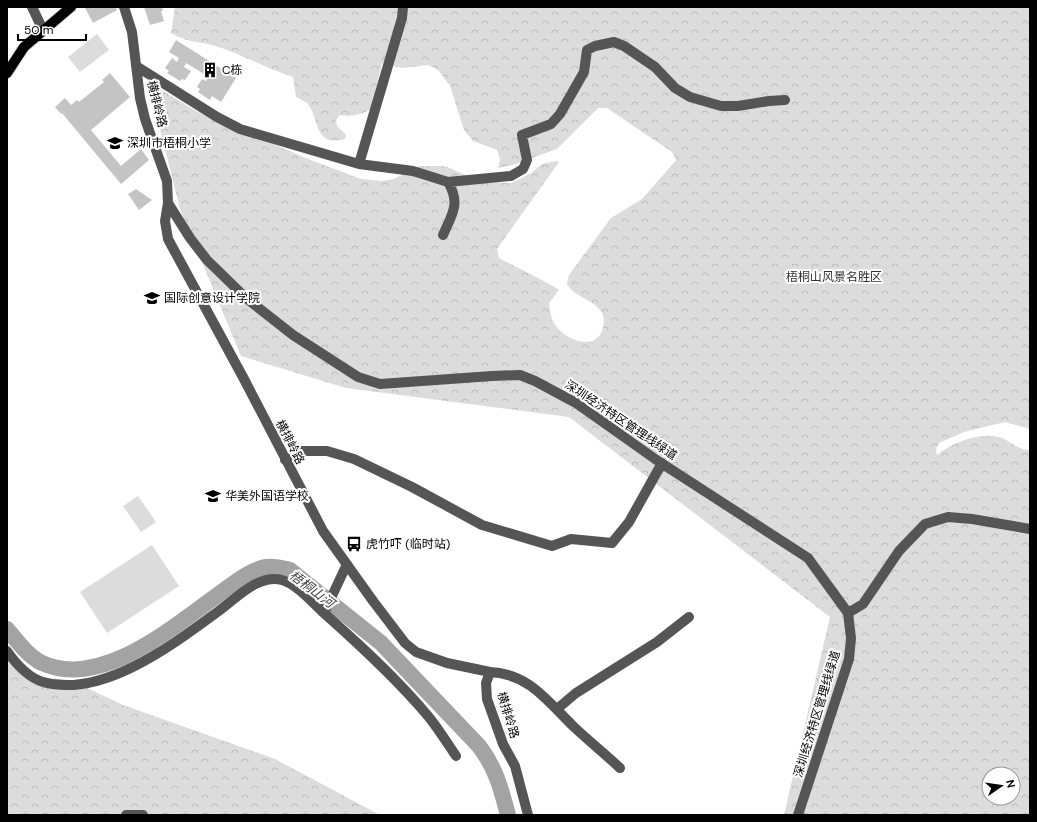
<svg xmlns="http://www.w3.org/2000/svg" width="1037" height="822" font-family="'DM Sans','Noto Sans SC',sans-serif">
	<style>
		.forest { fill: url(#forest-crowns); fill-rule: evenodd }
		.pitch { fill: #dcdcdc }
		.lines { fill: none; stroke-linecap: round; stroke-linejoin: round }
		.river { stroke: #a3a3a3; stroke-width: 16 }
		.building { fill: #c4c4c4 }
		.major-casing { stroke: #dbdbdb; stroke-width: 12 }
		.minor { stroke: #555; stroke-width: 10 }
		.major { stroke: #000; stroke-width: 10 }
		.labels { text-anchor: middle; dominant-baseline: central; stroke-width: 4; stroke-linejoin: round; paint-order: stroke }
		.poi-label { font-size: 12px; fill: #000; stroke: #fff; text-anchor: start }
		.street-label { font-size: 12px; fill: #000; stroke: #fff }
		.park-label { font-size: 12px; fill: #333; stroke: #fff }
		.water-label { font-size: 13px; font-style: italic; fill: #444; stroke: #fff }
	</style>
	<defs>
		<pattern id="forest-crowns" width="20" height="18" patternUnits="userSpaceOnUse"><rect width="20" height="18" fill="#dcdcdc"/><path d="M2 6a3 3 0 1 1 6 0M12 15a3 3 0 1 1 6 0" fill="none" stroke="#bbb"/></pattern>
	</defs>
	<rect width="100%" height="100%" fill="#fff"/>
	<path class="forest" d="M175 7H1030V429L1005 422 964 432 939 443 936 449 937 455C953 442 979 432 999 437 1010 440 1018 451 1030 450V815H784L830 617 569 417 346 388 241 356 180 209 150 89 155 86 196 111 247 136 262 139 308 159 361 179 382 181 394 179 419 166H445L482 182 511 183 530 174 542 164 556 161 559 162 497 249 499 258C508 263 557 287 559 290L549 303C550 308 550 314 552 319 559 338 596 355 603 328 610 301 576 301 567 284L569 275 611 218 642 199 672 165 676 160 672 152 607 108H598L557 149 512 165 498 168 500 160 497 150 473 141 464 130 450 86 438 70 428 65 402 68 382 63 371 109C361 115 351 117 340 115L336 120 337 126 346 135 345 139C313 148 320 118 307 103 304 101 300 99 296 97L293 77C265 68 240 53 212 45 196 41 186 42 171 33ZM989 774H1013V798H989Z
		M7 656 25 675 83 686 123 705 275 759 380 815H7Z"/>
	<path class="pitch" d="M97 34 109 50 80 72 68 57Z
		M138 496 156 522 141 532 123 506Z
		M152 545 179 586 107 633 80 592Z"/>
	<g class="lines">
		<path class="river" d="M7 629C17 641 28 656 42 663 101 690 174 626 219 594 233 584 249 570 266 567 275 566 282 568 290 570L381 643 479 746C496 768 501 789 508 815"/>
	</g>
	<path class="building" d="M88 7H115L117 10 93 23 85 8Z
		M144 7H162L163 11H161L164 21 150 25Z
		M176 40 236 78 221 102 212 96 210 100 198 92 200 89 197 87 202 79 206 81 209 77 186 63 184 67 191 71 185 80 182 79 180 81 167 73 169 71 165 68 172 58 177 62 179 58 169 52Z
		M110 73 130 97 91 130 121 166 141 149 149 160 121 184 62 113 61 114 55 107 65 98 71 105 77 100 79 102 104 82 102 80Z
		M136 189 152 200 139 210 128 194Z"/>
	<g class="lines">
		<defs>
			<path id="major" d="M7 73 24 47 71 7"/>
		</defs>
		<use href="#major" class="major-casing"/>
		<path class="minor" d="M32 7 43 30
			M124 7 132 32 140 98 145 119 167 181 168 203 165 221 168 239 244 379 323 531 373 601 405 643 416 652 447 663 490 672 486 683 487 699 503 744 515 766 528 815
			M136 66 217 117 240 129 359 164 413 171 448 182 511 176 523 169 527 160 522 135 551 124 560 114 584 72 587 50 595 46 614 42 624 46 655 67 675 88 690 97 721 106H738L769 101 785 100
			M359 164 402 18 403 7
			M168 203 190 238 207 260 246 298 293 335 358 377 380 384 492 376 520 375 535 381 576 403 658 461 808 558 848 613 851 638 849 659 798 815
			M443 235C452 214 461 204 448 182
			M285 460 298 451H327L354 459 412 487 482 525 552 546 571 539 612 543 629 522 662 463
			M324 613 347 564
			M848 613 863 604 899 551 925 524 948 517 972 519 1030 529
			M7 651C16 664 27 677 43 682 103 699 175 643 220 610 235 599 254 579 274 579 280 579 286 581 291 584 304 592 314 604 325 614 361 646 397 679 428 716 438 728 447 743 456 756
			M490 672C530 674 547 701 574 727 589 741 605 754 620 768
			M557 709 576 693 657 642 689 617
			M126 815H143"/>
		<use href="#major" class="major"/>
	</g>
	<defs>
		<symbol id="building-bare" viewBox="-9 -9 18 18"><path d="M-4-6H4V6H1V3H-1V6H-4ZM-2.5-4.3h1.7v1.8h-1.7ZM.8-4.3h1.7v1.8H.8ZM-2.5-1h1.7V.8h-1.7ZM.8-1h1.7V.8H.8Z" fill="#000" stroke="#fff" stroke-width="2.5" paint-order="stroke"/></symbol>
		<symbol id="school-bare" viewBox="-9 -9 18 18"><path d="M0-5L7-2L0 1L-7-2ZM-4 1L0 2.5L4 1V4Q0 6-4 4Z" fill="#000" stroke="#fff" stroke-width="2.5" paint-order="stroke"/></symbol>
		<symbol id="university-bare" viewBox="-9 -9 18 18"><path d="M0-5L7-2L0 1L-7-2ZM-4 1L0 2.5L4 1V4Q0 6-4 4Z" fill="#000" stroke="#fff" stroke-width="2.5" paint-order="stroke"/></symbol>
		<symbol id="bus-bare" viewBox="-9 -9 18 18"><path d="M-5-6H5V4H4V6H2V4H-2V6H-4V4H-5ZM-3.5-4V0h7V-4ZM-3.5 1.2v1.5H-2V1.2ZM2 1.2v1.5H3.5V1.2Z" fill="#000" stroke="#fff" stroke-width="2.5" paint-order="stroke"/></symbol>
	</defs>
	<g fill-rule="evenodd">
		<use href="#building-bare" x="199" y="59" width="22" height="22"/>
		<use href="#school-bare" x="104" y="132" width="22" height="22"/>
		<use href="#university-bare" x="141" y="287" width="22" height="22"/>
		<use href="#school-bare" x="202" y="485" width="22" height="22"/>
		<use href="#bus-bare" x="343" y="533" width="22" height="22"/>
	</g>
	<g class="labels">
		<g class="poi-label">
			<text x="222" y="70">C栋</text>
			<text x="127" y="143">深圳市梧桐小学</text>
			<text x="164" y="298">国际创意设计学院</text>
			<text x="225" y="496">华美外国语学校</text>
			<text x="366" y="544">虎竹吓 (临时站)</text>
		</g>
		<g class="street-label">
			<text transform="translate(157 104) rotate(76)">横排岭路</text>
			<text transform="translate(621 420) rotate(34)">深圳经济特区管理线绿道</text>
			<text transform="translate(290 442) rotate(63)">横排岭路</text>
			<text transform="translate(817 714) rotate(-73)">深圳经济特区管理线绿道</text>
			<text transform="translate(508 715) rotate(73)">横排岭路</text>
		</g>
		<g class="park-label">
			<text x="834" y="277">梧桐山风景名胜区</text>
		</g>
		<g class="water-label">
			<text transform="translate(312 589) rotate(37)">梧桐山河</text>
		</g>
	</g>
	<rect width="1037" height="822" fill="none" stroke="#000000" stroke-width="16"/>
	<g transform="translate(1001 786) rotate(77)"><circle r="19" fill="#ffffff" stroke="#999999"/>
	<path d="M0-3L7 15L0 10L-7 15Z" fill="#000000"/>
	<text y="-6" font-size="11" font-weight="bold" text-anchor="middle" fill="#000000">N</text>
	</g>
	<path d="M18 34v6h68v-6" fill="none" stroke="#000000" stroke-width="2"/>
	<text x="24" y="34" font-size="12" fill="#000000" stroke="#ffffff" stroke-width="3" paint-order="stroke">50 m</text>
</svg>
